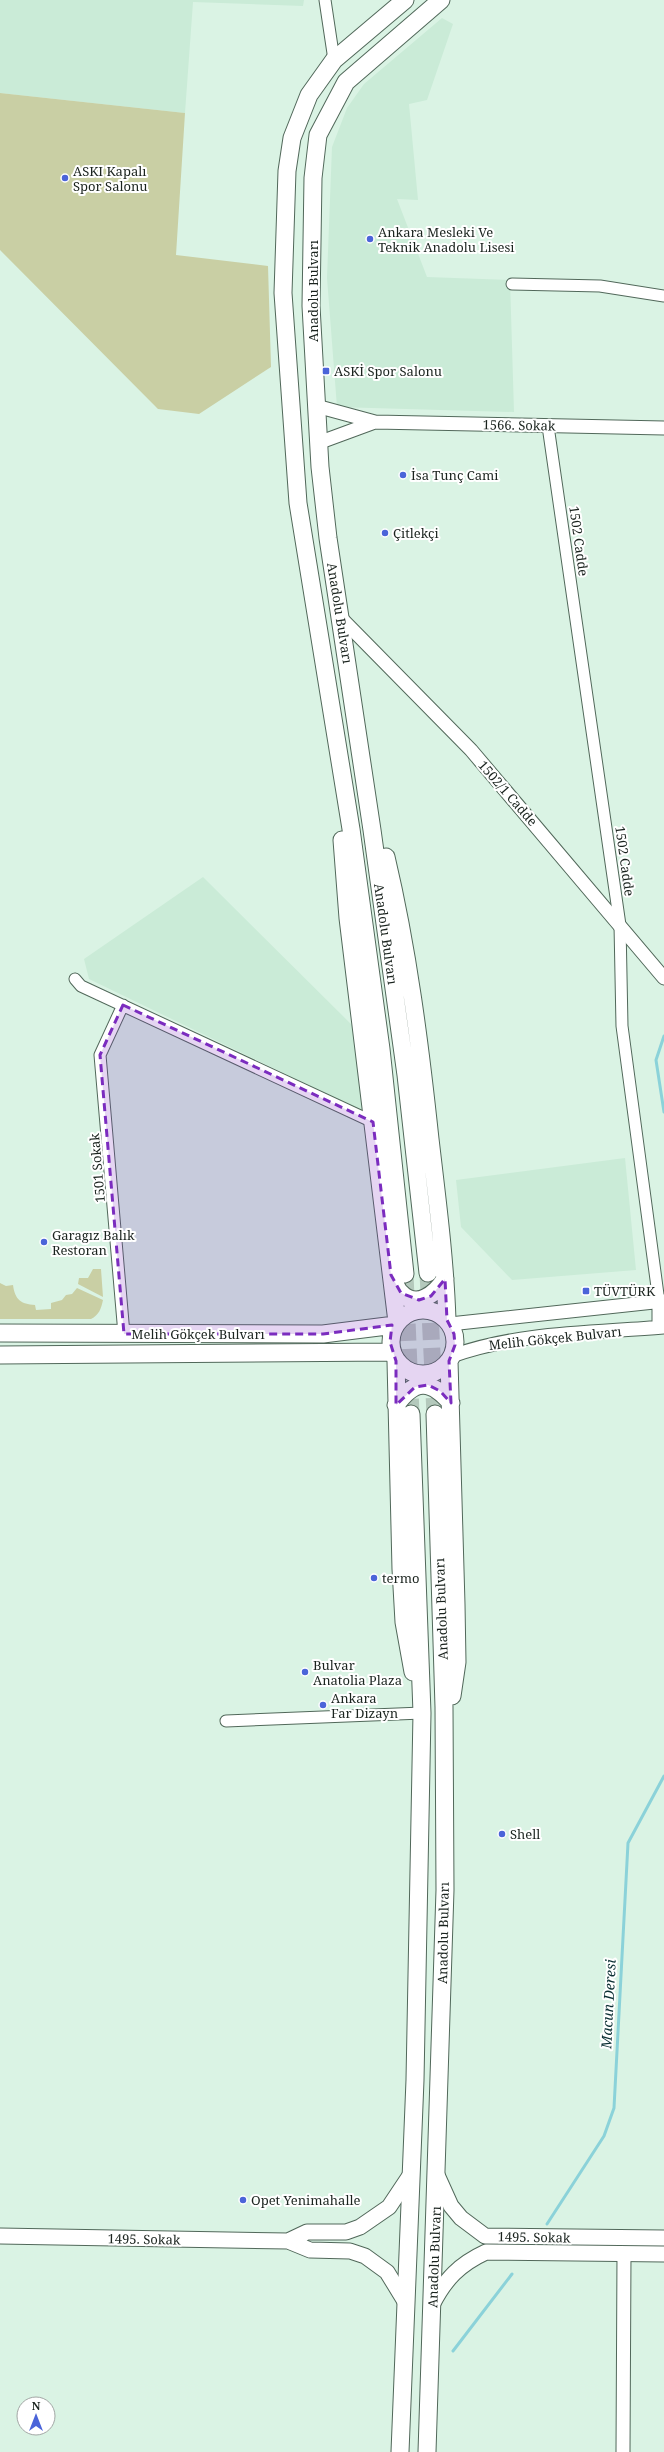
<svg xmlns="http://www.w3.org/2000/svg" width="664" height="2452" font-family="'Noto Serif',serif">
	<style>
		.built { fill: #caebd7 }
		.green { fill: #c9cfa4 }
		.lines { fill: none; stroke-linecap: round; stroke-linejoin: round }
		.stream { stroke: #8bd2d9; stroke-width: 3 }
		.primary-tunnel { stroke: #b4c9bc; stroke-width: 17; stroke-dasharray: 17 8; stroke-linecap: butt }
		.minor-casing { stroke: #51685a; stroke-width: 13 }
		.tertiary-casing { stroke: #51685a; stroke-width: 15 }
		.secondary-casing { stroke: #51685a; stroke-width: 17 }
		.primary-casing { stroke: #51685a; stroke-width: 19 }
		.minor { stroke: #fff; stroke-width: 11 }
		.tertiary { stroke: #fff; stroke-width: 13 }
		.secondary { stroke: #fff; stroke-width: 15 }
		.primary { stroke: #fff; stroke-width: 17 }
		.marked { fill: #7b2cbf; fill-opacity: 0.2; stroke: #7b2cbf; stroke-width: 3; stroke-dasharray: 8 5; stroke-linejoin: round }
		.poi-dot { fill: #4b64d9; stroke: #fff; stroke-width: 1.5 }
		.labels { text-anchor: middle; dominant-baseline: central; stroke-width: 4; stroke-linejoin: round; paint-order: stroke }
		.poi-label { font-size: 13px; fill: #1a231e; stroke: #fff; text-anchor: start }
		.street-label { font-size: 13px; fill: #1a231e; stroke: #fff }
		.water-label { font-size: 14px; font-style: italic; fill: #0c3034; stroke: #fff }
	</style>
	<rect width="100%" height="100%" fill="#daf3e4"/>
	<path class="built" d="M0 0H304L303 6 193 2 185 113 0 93Z
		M442 18 453 24 427 100 409 104 418 200 397 199 427 277 510 280 514 412 337 407 327 278 332 147 347 108 364 84Z
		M203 877 356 1029 366 1113 89 979 84 959Z
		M625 1158 636 1270 512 1280 461 1227 456 1180Z"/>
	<path class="green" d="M0 93 185 113 176 255 268 266 271 367 199 414 158 409 0 250Z
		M93 1269H101L103 1297 78 1284 79 1278H88Z
		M0 1283 6 1286 13 1285C15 1300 21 1304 35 1305L36 1310 51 1309V1303L62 1300 66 1295 72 1294 77 1288 103 1300C101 1309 99 1315 91 1319H0Z"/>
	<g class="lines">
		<path class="stream" d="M664 1036 656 1060 664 1112
			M547 2224 604 2136 614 2108 628 1843 664 1776
			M453 2351 512 2274"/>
		<path class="primary-tunnel" d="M428 1273 435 1414
			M405 1274 411 1414"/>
		<defs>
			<path id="minor" d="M325 0 334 60
				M512 284 600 286 664 296
				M548 426 620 925 622 1026 659 1302
				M75 979 81 986 373 1122
				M123 1005 100 1055 124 1334
				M226 1721 422 1713"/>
			<path id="tertiary" d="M316 406 375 422 664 428
				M318 443 375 422
				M340 617 471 750 664 978
				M659 1302V1327
				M450 1324 664 1301
				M452 1356C519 1332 593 1333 664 1327
				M623 2452 624 2254"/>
			<path id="secondary" d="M437 2175 451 2206 461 2218 485 2236 664 2238
				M0 2236 288 2241 310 2250 350 2251 365 2256 387 2272 406 2303
				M288 2241 307 2232H346L360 2227 389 2207 411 2174
				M432 2305C445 2279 460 2264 486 2252L664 2254"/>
			<path id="primary" d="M342 840 348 918 397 1322
				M386 857C408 950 420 1045 430 1139 437 1199 445 1259 447 1320
				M428 1273 406 1075 372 830 328 538 320 467 311 306 313 178 318 135 346 82 441 0
				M405 1274 381 1049 351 829 298 503 283 293 287 171 292 138 309 95 334 60 405 0
				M393 1279C395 1283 397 1290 401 1293 417 1310 436 1293 445 1279
				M391 1342a32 32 0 1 1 64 0a32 32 0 1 1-64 0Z
				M0 1333 323 1334 395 1325
				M0 1355 392 1352
				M396 1361 401 1569 404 1622 413 1672
				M449 1361 456 1604 457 1662 452 1696
				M396 1405C415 1379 430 1379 451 1403
				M400 2452 415 2080 422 1713 411 1414
				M427 2452 445 1890 444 1707 435 1414"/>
		</defs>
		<use href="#minor" class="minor-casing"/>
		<use href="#tertiary" class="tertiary-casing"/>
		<use href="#secondary" class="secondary-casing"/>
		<use href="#primary" class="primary-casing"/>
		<use href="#minor" class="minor"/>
		<use href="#tertiary" class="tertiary"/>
		<use href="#secondary" class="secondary"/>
		<use href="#primary" class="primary"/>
	</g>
	<path class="marked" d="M123 1005 373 1122 391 1275 401 1293 419 1300 431 1296 445 1279 447 1320 454 1334 455 1345 449 1361 451 1403 440 1391 428 1385 415 1387 396 1405V1361L390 1342 392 1325 323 1334H124L100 1055Z"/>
	<g class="poi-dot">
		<circle cx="65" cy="178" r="4"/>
		<circle cx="370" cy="239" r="4"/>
		<rect x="322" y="367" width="8" height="8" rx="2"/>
		<circle cx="403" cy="475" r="4"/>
		<circle cx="385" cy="533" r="4"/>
		<circle cx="44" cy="1242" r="4"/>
		<rect x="582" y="1287" width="8" height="8" rx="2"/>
		<circle cx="374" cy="1578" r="4"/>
		<circle cx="305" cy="1672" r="4"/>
		<circle cx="323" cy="1705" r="4"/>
		<circle cx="502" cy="1834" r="4"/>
		<circle cx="243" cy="2200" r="4"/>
	</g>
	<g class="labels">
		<g class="poi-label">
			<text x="73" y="171">ASKI Kapalı<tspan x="73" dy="15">Spor Salonu</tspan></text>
			<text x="378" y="232">Ankara Mesleki Ve<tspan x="378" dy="15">Teknik Anadolu Lisesi</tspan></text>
			<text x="334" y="371">ASKİ Spor Salonu</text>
			<text x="411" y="475">İsa Tunç Cami</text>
			<text x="393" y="533">Çitlekçi</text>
			<text x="52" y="1235">Garagız Balık<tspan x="52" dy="15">Restoran</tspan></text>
			<text x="594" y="1291">TÜVTÜRK</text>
			<text x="382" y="1578">termo</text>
			<text x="313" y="1665">Bulvar<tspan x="313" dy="15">Anatolia Plaza</tspan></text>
			<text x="331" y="1698">Ankara<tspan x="331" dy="15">Far Dizayn</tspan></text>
			<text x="510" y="1834">Shell</text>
			<text x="251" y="2200">Opet Yenimahalle</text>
		</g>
		<g class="street-label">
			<text transform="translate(313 291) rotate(-90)">Anadolu Bulvarı</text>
			<text transform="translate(519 425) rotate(1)">1566. Sokak</text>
			<text transform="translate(579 541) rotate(82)">1502 Cadde</text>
			<text transform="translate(340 613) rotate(81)">Anadolu Bulvarı</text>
			<text transform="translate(508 793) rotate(49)">1502/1 Cadde</text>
			<text transform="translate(625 861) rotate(82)">1502 Cadde</text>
			<text transform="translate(386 934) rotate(82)">Anadolu Bulvarı</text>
			<text transform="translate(97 1168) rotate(-95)">1501 Sokak</text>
			<text x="198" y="1334">Melih Gökçek Bulvarı</text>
			<text transform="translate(555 1338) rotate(-6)">Melih Gökçek Bulvarı</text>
			<text transform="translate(441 1609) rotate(-92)">Anadolu Bulvarı</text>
			<text transform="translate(443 1933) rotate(-89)">Anadolu Bulvarı</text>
			<text transform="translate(534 2237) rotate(1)">1495. Sokak</text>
			<text transform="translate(144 2239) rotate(1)">1495. Sokak</text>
			<text transform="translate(434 2257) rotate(-88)">Anadolu Bulvarı</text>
		</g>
		<g class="water-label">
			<text transform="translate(608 2004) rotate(-87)">Macun Deresi</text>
		</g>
	</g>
	<g transform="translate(36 2416)"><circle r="19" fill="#ffffff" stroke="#a3a7a5"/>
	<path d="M0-3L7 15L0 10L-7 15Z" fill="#4b64d9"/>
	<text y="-6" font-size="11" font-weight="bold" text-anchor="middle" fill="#1a231e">N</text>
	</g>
</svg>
